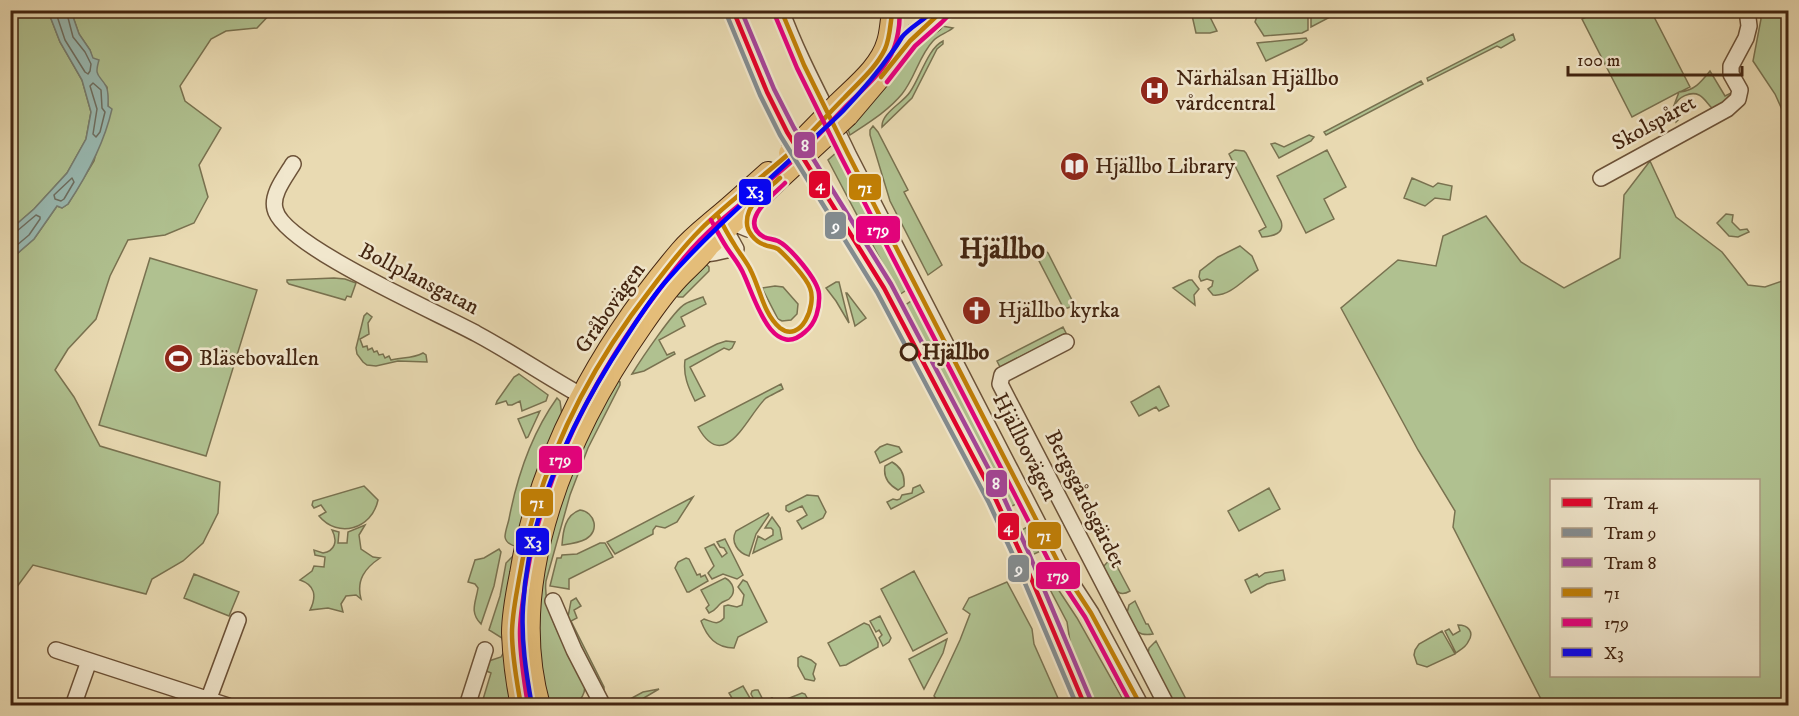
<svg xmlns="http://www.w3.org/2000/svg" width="1799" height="716" font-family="'IM FELL DW Pica',serif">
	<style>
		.green { fill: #b0c190; stroke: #797250; stroke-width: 1.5; fill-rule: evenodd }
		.water { fill: #99bab3; stroke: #767e72; stroke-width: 1.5 }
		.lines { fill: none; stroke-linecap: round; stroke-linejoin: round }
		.shore { stroke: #6e6f62; stroke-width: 1.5 }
		.minor-casing { stroke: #6c5238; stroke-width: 18 }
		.major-casing { stroke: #422410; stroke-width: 22 }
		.minor { stroke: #f1e7cd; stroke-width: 15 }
		.major { stroke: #e4bd79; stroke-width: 20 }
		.major-bridge-casing { stroke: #422410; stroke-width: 22; stroke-linecap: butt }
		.major-bridge { stroke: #e4bd79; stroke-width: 20 }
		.bus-1-casing { stroke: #f1e7cd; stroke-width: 9 }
		.bus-2-casing { stroke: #f1e7cd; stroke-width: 9 }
		.bus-3-casing { stroke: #f1e7cd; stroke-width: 9 }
		.bus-1 { stroke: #c17f05; stroke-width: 4.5 }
		.bus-2 { stroke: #e5007d; stroke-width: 4.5 }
		.bus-3 { stroke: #00f; stroke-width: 4.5 }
		.tram-1-casing { stroke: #f1e7cd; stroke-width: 9 }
		.tram-2-casing { stroke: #f1e7cd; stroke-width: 9 }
		.tram-3-casing { stroke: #f1e7cd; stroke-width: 9 }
		.tram-1 { stroke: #e4002b; stroke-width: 4.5 }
		.tram-2 { stroke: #838c90; stroke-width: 4.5 }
		.tram-3 { stroke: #a54499; stroke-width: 4.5 }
		.stop-dot { fill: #f1e7cd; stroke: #422410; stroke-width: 3 }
		.labels { text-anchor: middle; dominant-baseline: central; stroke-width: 5; stroke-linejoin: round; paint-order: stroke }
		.poi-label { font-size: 22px; fill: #422410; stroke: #f1e7cd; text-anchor: start }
		.street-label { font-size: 22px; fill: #422410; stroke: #f1e7cd }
		.stop-label { font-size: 22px; font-weight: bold; fill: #422410; stroke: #f1e7cd; text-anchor: start }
		.district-label { font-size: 28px; font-weight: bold; fill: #422410; stroke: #f1e7cd }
		.line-badge { stroke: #f1e7cd; stroke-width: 2 }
		.badge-label { font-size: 16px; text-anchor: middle; font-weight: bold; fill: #fff }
	</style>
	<rect width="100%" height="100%" fill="#e9dab2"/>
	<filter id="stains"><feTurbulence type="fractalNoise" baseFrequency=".00333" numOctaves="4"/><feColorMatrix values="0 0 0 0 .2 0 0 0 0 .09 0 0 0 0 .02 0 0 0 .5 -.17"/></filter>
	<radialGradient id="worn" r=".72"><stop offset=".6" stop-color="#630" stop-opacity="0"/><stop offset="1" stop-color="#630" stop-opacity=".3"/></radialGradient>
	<path class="green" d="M11 11H48L60 42 82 80 91 112 86 139 67 173 34 209 11 229Z
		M71 11H273L257 28 226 31 211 39 180 86 185 101 221 128 199 165 208 197 194 223 165 235 128 240 110 276 96 319 68 349 55 370 74 397 100 446 220 482 218 513 203 543 183 561 152 579 146 594 33 565 11 595V259L34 239 57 206 62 208 68 204 94 161 108 106 107 87 97 77 90 50 79 34Z
		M1191 11H1207L1217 31 1210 33H1196Z
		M1259 11H1308V30L1302 33 1264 36 1255 22Z
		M1311 11V10L1336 11 1334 15 1311 27Z
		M1599 11H1651L1690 87 1680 92C1695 90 1701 82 1710 71L1725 96 1731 93 1732 97 1713 109C1708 105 1705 98 1699 95 1691 91 1677 97 1675 106 1674 111 1676 116 1678 120L1676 122 1673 108 1679 92 1632 117 1582 19Z
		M1758 11H1788V123L1775 94 1753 61 1761 19Z
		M942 26 953 28C947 33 938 35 933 41 919 56 915 78 902 94 888 111 868 123 850 135L846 124 911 44 938 27Z
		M1513 34 1515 40 1501 48 1497 46 1428 81 1427 78Z
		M1306 38 1307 40 1302 44 1266 61 1257 43Z
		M943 41V44L937 49 912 98 882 127C881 113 903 103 910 92 920 78 928 48 943 41Z
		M1421 81 1423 84 1326 135 1324 132Z
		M873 126 878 132 908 190 904 192 942 265 928 275 890 201 870 135V130Z
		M1309 135 1314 137 1311 141 1279 158 1271 144 1275 143 1284 147Z
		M1235 150 1244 151 1246 153 1281 221C1285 234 1273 236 1262 237L1259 231 1266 227 1229 154Z
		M1327 150 1346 187 1324 199 1334 219 1306 233 1277 176Z
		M837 152 908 289 899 295 828 160Z
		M1650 161 1676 217 1722 252 1748 285 1765 287 1788 279V705H1544L1453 527 1455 511 1418 450 1341 308 1398 260 1436 266 1443 236 1486 216 1521 262 1564 288 1620 258 1624 195ZM1758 480V676H1552V480Z
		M1412 178 1433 187 1438 183 1452 186 1450 200 1435 198 1425 206 1404 198Z
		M1726 214 1733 215 1732 222 1740 230 1747 229 1749 232 1738 237 1729 236 1717 223Z
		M1240 246 1252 256 1258 270C1245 278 1230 297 1213 295L1208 289 1212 286 1213 281 1207 279 1201 281 1199 277 1200 271 1218 257Z
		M1043 249 1048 253 1074 304V306L1064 309 1037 257V253Z
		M150 258 257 290 206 456 99 425Z
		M705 263 709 267V271L683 297H678L676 294Z
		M334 278 345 279 356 283 351 297 347 296 345 300 289 284 287 282V280Z
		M1189 280H1192L1199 289 1194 295 1195 305 1173 288Z
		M836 282H839L849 323 836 301 826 288Z
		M775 286 783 287 798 304 797 314 791 320 782 321 778 319 762 288Z
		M846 293H847L866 318 855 326Z
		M703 297 706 304 681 317 685 326 659 340 667 355 674 352 675 354 644 371 632 374C640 361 674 310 685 304 690 301 698 299 703 297Z
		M914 299 1017 499 1018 503 1012 506 1011 510 1020 524 1019 525 1022 530 1029 526 1043 550 1032 555 904 308V306Z
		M367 313 372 317 368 323 369 334 360 339 363 347 367 346 368 350 372 348 374 352 377 351 379 355 383 354 385 358 389 356 391 360C402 357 412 359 423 353L426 355 427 362 398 361 376 366 367 365 363 362 357 354 356 348 364 316Z
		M1063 327 1066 333 1000 367 997 361Z
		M726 341 735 342 732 348 729 350 724 348 690 367 705 396 695 401C688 387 683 375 685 360L717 344Z
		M519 374 548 395 546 401 522 411 520 401 512 405H508L506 401 496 404 497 401 514 377Z
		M613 378 620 382V385L588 448 570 495 546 581C542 613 569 652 584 681 590 705 559 715 546 698L536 622 552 520Z
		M781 384 783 389C778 392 771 395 766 398 748 414 725 476 698 427Z
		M1159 386 1169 406 1159 411 1156 407 1139 416 1131 402Z
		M557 398 560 401 562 416 519 547C513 546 506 544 505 537 505 531 508 524 509 519 517 477 532 433 557 398Z
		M540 411 528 437 526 438 518 419Z
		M887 444 899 447 902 452 880 463 875 452 880 447Z
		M892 462C901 467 905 476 904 486L898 490C889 485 883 477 885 466Z
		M920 485 924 492 891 509 887 502 893 499 897 500 900 499 902 495 912 493 913 488Z
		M364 486 378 500C372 529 338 539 319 516L326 512 321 505 314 508 312 505 313 501Z
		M1269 488 1280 509 1239 531 1228 511Z
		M807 495 818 496 826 512 823 518 802 529 797 521 807 515 802 506 789 512 786 510V506Z
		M693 497 677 522 665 528 656 526 653 530V534L615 554 607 542Z
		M580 510C595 512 600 531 586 539 579 543 570 544 562 545 563 531 565 515 580 510Z
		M768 513 769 515 756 534 749 556C738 553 730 542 736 531Z
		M772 517 780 528 782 539 753 553 758 536 765 540 773 535V530L771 528H765Z
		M365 525 359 535 361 549 373 557 380 558C365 568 356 580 361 599L356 595 346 596 341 604 343 612 328 608 310 610C317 596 315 585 300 580L312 571 314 566 324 567 325 557 315 555 314 550 323 553C335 551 338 541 332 530L339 532 338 543H347L348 532Z
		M725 539 743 575 737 579 723 574 712 579 708 573 714 566 705 548 714 544 722 557 727 553 724 548 720 547 717 542Z
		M600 543H605L613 557 569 579V589L550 586 557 558H561L562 555 577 554Z
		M499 549 501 552 494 586 481 624C469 612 476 602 478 588L475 584 468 582 475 560 484 558Z
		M512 557H516L514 705 481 706 491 673 482 669 489 661 501 657 505 650 502 638 489 630 500 596 506 563Z
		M1112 557 1130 591C1125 594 1121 595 1117 591L1103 567Z
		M686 558 689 559 697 575 700 574 701 577 705 575 708 581 689 592H687L675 568 678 562Z
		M1283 570 1285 580 1267 584 1251 593 1245 580 1257 574 1259 577 1265 573Z
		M914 571 947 633 913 651 881 589Z
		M194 574 239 592 229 616 184 598Z
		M1050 577 1077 618 1126 705H1093L1071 648 1067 622 1044 578Z
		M725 578C733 582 737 592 729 599 726 601 723 601 720 604 716 608 715 611 709 613L706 608 709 605 701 590Z
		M743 580 747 582 767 622 738 637 734 648C716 648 707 637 701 621L704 619C713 622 717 626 724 618V606L728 605 737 607 742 605 744 595 738 587Z
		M1007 582 1032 629 1034 644 1061 705H941L934 696 960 640 970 614 963 609 969 598Z
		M576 598 581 606 574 610 577 618 571 621 604 687V695L567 622 571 601Z
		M1135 601 1146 624H1148L1153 634C1134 637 1135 627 1127 613L1129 605Z
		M880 616 891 638 889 642 883 646 879 638 882 635 879 630 876 632 870 621Z
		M864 623 869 625 878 643V647L846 665 840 666 828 643Z
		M1458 625C1468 625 1475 632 1468 642 1466 647 1460 650 1456 653L1445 631 1449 629 1453 635 1460 631Z
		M1442 631 1455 654 1427 667 1417 664 1414 655 1415 650 1419 644Z
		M947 639 943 653 924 689 909 659Z
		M1156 641 1189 705H1175L1148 654 1149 648Z
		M801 656 811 660 816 664 813 674 815 679 814 681 805 679 798 666V658Z
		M743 686 754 705H736L729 693Z
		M659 689 632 705H619L643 692Z
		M755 690H758L764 702 772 698 776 701H782L802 693 805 694 811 705H757L751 694 752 691Z"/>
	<path class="water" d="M48 11H71L79 34 90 50 93 58 99 60C94 77 99 74 106 86 109 92 108 100 108 106L112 109C104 144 88 174 68 204L62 208 57 206 34 239 11 259V229L34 209 67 173 86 139 91 112 82 80 60 42Z"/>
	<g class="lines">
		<path class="shore" d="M55 10 65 40 85 72 88 74 90 71 91 64 85 52 73 37 66 10
			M93 83 101 90 102 108 105 112 100 132 96 137 93 134 97 109 90 86Z
			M72 178 74 182 64 199 61 201 55 199 54 195Z
			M10 233 17 231 36 215 40 217V219L29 235 10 251"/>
		<defs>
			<path id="minor" d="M781 10C799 60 826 107 848 154L1059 564 1091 613 1141 706
				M293 164C286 176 271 194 275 209 282 245 441 314 477 334 516 355 552 380 591 401
				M1601 178 1727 109 1738 99 1740 90 1731 74V66L1746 38 1749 26 1747 10
				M726 220 748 229 747 221 749 208
				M704 254C715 254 725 249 736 249L721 222
				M1066 342 1002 375 1000 384 1167 706
				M553 601 574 650 603 706
				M56 650 228 706
				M73 706 89 661
				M206 706 238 620
				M467 706 485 650"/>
			<path id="major" d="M837 104C855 86 880 67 887 42 890 33 890 23 892 14
				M848 116 898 57 907 43 916 33 933 22 943 10
				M521 706C516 682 513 657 512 633 512 613 516 594 520 574 539 455 602 343 680 251 691 238 704 228 717 217 734 203 751 187 768 172
				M540 706C504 577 569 430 642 326 653 310 664 294 678 279 688 268 700 259 709 246L768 190"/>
		</defs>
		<use href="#minor" class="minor-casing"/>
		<use href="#major" class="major-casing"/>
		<use href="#minor" class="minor"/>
		<use href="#major" class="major"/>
		<defs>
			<path id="major-bridge" d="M789 153 837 104
				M768 190 848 116"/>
		</defs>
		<use href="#major-bridge" class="major-bridge-casing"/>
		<use href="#major-bridge" class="major-bridge"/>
		<defs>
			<path id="bus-1" d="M781 10 804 65 848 154 1059 564 1091 613 1141 706
				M881 77 910 41 943 10
				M718 216C723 225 728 235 734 244 739 253 747 262 751 271 760 289 764 315 780 328 801 344 817 305 810 288 806 277 787 257 778 249 773 246 769 247 765 245 755 242 746 231 747 221 747 203 768 189 780 178
				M521 706C517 682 512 657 512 633 512 615 516 597 519 579 537 471 584 375 651 289 666 269 682 248 700 230 729 201 763 177 793 150 811 134 827 115 844 98 858 83 876 68 885 49 890 38 890 26 892 14L890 10"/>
			<path id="bus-2" d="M774 13 797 68 841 157 1052 567 1085 617 1132 706
				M887 82 915 46 941 23 949 15
				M711 220C716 229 721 239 727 248 733 257 740 265 744 275 754 296 772 362 805 332 816 323 820 308 819 294 818 280 790 247 778 241 773 239 768 239 764 237 737 222 773 195 785 183
				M528 705C524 681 520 657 520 633 520 613 524 594 527 574 547 455 609 350 684 258 717 218 762 189 799 155 815 139 831 122 846 106 862 90 880 75 891 55 897 43 901 23 899 10"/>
			<path id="bus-3" d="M532 706C526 673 521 640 523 607 528 511 573 418 625 339 638 319 651 298 667 280 708 233 757 191 803 148 816 136 830 124 843 111 860 93 878 72 892 52 896 47 899 42 902 37 911 26 924 21 933 10"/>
		</defs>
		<use href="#bus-1" class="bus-1-casing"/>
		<use href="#bus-2" class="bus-2-casing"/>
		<use href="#bus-3" class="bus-3-casing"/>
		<use href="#bus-1" class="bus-1"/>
		<use href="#bus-2" class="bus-2"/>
		<use href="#bus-3" class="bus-3"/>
		<defs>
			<path id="tram-1" d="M733 10 767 92 787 132 884 288 996 500 1020 552 1085 706"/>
			<path id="tram-2" d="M726 13 760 95 780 135 877 292 989 503 1013 555 1077 706"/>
			<path id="tram-3" d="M741 10 774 89 794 128 891 284 1003 496 1027 549 1092 703"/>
		</defs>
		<use href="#tram-1" class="tram-1-casing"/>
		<use href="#tram-2" class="tram-2-casing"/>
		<use href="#tram-3" class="tram-3-casing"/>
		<use href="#tram-1" class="tram-1"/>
		<use href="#tram-2" class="tram-2"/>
		<use href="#tram-3" class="tram-3"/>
	</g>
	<defs>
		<symbol id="hospital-disc" viewBox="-11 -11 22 22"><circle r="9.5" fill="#8f2418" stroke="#f1e7cd"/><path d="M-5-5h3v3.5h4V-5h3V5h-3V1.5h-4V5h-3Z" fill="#fff"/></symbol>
		<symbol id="library-disc" viewBox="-11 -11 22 22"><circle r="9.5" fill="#8f2418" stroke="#f1e7cd"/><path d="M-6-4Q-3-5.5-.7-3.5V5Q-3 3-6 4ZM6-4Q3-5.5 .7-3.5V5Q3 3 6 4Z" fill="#fff"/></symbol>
		<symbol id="church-disc" viewBox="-11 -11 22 22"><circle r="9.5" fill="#8f2418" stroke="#f1e7cd"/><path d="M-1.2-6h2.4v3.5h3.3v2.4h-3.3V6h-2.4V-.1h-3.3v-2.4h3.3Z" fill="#fff"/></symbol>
		<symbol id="stadium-disc" viewBox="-11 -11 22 22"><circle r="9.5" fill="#8f2418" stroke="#f1e7cd"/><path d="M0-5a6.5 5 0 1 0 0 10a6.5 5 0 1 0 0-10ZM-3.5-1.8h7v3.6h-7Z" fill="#fff"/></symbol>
	</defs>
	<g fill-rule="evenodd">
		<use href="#hospital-disc" x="1138" y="74" width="33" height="33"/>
		<use href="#library-disc" x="1058" y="150" width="33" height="33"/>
		<use href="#church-disc" x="960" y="294" width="33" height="33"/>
		<use href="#stadium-disc" x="162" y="342" width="33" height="33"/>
	</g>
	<circle class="stop-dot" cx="909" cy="352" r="8"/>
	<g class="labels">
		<g class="poi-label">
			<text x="1176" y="78">Närhälsan Hjällbo<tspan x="1176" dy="25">vårdcentral</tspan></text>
			<text x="1095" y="166">Hjällbo Library</text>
			<text x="998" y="310">Hjällbo kyrka</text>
			<text x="199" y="358">Bläsebovallen</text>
		</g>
		<g class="street-label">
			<text transform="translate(1654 123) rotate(-29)">Skolspåret</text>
			<text transform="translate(419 279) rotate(27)">Bollplansgatan</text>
			<text transform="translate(610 308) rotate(-55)">Gråbovägen</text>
			<text transform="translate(1025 447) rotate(63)">Hjällbovägen</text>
			<text transform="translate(1085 499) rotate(63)">Bergsgårdsgärdet</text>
		</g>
		<g class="stop-label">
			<text x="922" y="352">Hjällbo</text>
		</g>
		<g class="district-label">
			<text x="1002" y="249">Hjällbo</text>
		</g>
	</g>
	<g class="line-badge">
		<rect x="793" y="131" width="23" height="28" rx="6" fill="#a54499"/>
		<rect x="808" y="170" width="23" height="29" rx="6" fill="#e4002b"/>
		<rect x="848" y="173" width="34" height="28" rx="6" fill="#c17f05"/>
		<rect x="738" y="178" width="34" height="28" rx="6" fill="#00f"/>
		<rect x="824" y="211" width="23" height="29" rx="6" fill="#838c90"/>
		<rect x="855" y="215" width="46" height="29" rx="6" fill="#e5007d"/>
		<rect x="538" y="445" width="45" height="29" rx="6" fill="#e5007d"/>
		<rect x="985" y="469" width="23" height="29" rx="6" fill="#a54499"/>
		<rect x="520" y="488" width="34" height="29" rx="6" fill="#c17f05"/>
		<rect x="997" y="512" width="23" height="29" rx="6" fill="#e4002b"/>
		<rect x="1027" y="521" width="35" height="29" rx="6" fill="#c17f05"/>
		<rect x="515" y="527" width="35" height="29" rx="6" fill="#00f"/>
		<rect x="1007" y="554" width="23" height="29" rx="6" fill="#838c90"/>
		<rect x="1035" y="561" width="46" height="29" rx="6" fill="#e5007d"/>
	</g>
	<g class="badge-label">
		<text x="805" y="151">8</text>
		<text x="820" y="190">4</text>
		<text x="865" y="193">71</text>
		<text x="755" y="198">X3</text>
		<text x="836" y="231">9</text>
		<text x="878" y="235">179</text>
		<text x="560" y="465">179</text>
		<text x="996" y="489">8</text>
		<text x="537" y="508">71</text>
		<text x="1008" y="532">4</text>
		<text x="1044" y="541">71</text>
		<text x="533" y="548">X3</text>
		<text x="1019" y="574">9</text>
		<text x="1058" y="581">179</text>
	</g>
	<rect width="1799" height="716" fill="none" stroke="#e9dab2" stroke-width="36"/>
	<rect x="12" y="12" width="1775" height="692" fill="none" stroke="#422410" stroke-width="3"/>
	<rect x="18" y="18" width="1763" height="680" fill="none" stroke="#422410" stroke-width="1.5"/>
	<rect x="1550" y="479" width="210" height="198" fill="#f1e7cd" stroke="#ab9981" stroke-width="1.5"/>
	<rect x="1562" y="498" width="30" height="9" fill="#e4002b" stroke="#ab9981" stroke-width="1.5"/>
	<text x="1604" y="509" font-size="18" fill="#422410">Tram 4</text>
	<rect x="1562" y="528" width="30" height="9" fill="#838c90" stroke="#ab9981" stroke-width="1.5"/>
	<text x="1604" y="539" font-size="18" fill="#422410">Tram 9</text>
	<rect x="1562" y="558" width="30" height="9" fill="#a54499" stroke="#ab9981" stroke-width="1.5"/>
	<text x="1604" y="569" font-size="18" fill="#422410">Tram 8</text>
	<rect x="1562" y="588" width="30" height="9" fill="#c17f05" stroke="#ab9981" stroke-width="1.5"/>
	<text x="1604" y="599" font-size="18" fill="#422410">71</text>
	<rect x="1562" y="618" width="30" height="9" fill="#e5007d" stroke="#ab9981" stroke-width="1.5"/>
	<text x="1604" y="629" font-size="18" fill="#422410">179</text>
	<rect x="1562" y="648" width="30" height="9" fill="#0000ff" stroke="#ab9981" stroke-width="1.5"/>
	<text x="1604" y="659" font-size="18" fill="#422410">X3</text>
	<path d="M1568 66v9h174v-9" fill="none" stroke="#422410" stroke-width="3"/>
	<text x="1577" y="66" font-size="18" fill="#422410" stroke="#f1e7cd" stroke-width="4.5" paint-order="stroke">100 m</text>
	<rect width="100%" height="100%" filter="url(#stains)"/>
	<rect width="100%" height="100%" fill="url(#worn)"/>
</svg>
